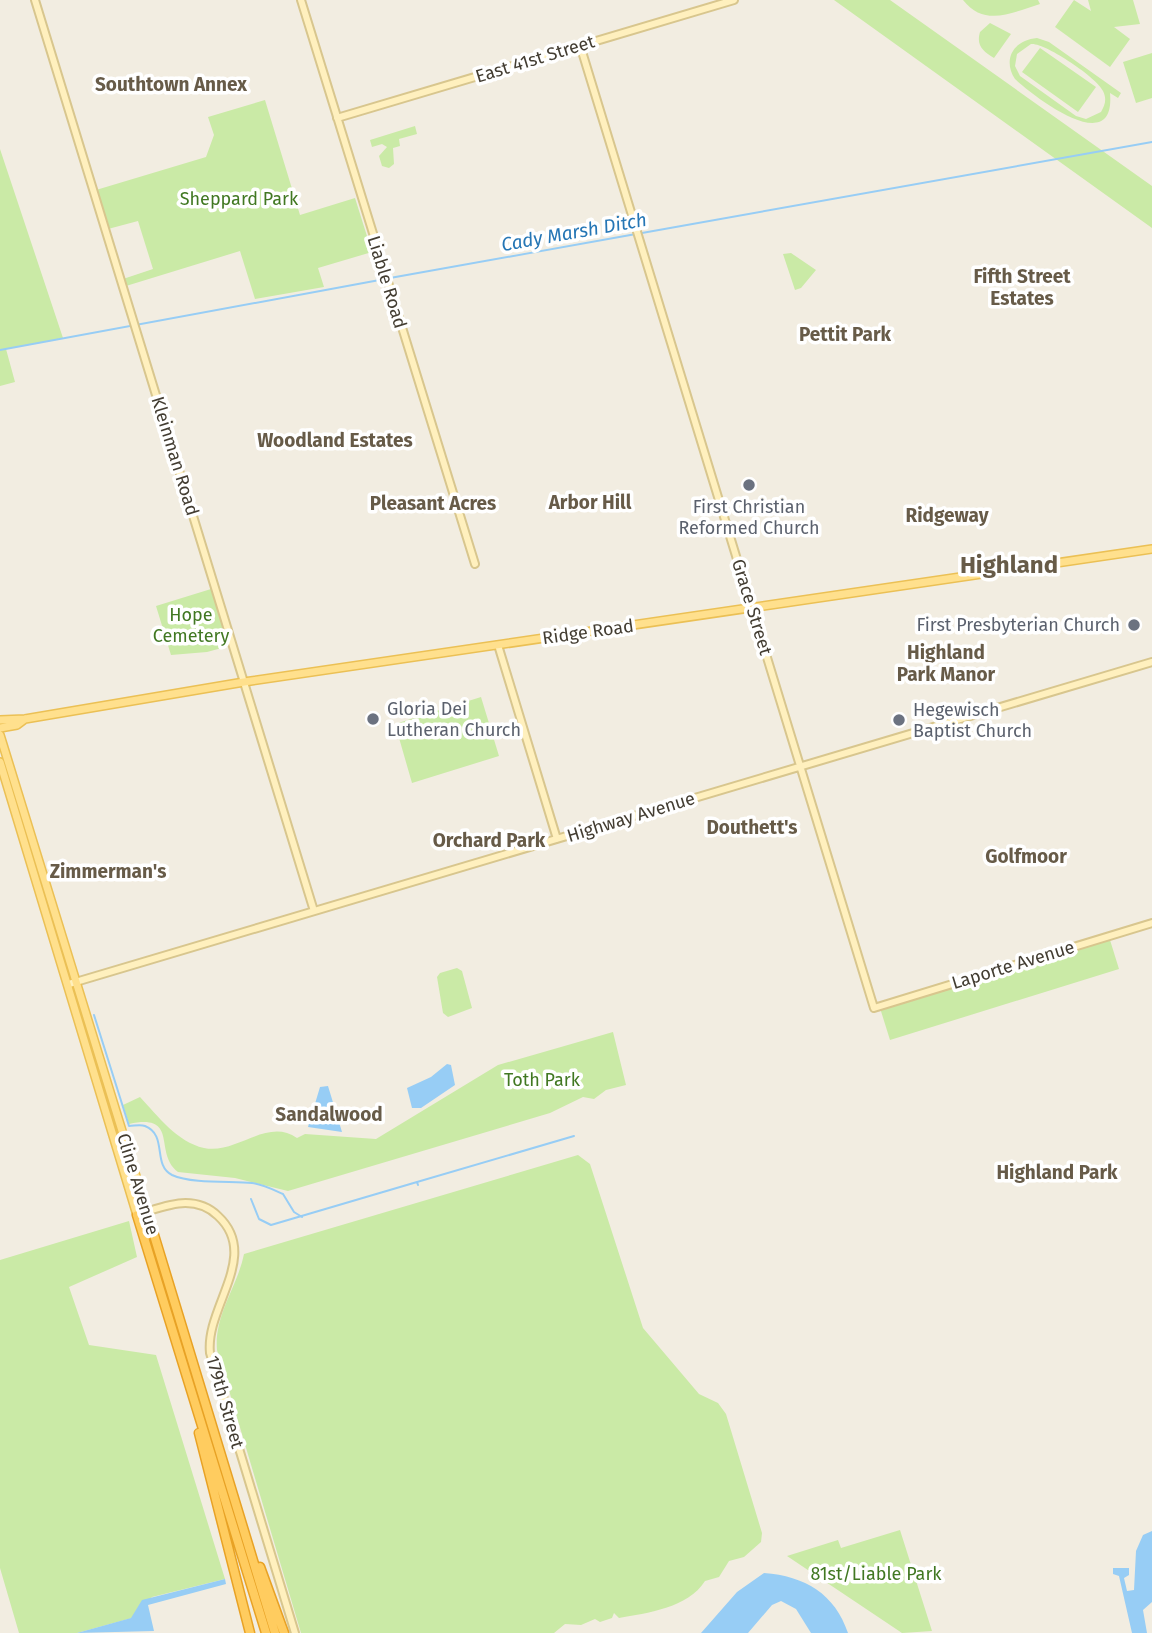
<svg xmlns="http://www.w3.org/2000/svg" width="1152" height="1633" font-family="'Fira Sans',sans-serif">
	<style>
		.green { fill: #caeaa6; fill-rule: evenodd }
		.water { fill: #97cdf5 }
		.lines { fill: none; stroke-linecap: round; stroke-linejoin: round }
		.stream { stroke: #97cdf5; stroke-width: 2 }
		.secondary-casing { stroke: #d8c68e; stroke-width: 10 }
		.primary-casing { stroke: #ebc055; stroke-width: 10 }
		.highway-casing { stroke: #e8a225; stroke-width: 11 }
		.secondary { stroke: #fff0be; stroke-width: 6 }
		.primary { stroke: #ffe08d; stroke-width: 7 }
		.highway { stroke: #ffcc5f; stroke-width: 8 }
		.worship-dot { fill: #6b7280; stroke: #fff; stroke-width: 2.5 }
		.labels { text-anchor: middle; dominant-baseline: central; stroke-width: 7; stroke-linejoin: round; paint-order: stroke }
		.street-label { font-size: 18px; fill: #433d32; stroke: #fff }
		.park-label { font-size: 18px; fill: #417822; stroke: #fff }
		.worship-label { font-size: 18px; fill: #5b616d; stroke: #fff; text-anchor: start }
		.neighbourhood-label { font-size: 19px; font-weight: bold; fill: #675b48; stroke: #fff }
		.water-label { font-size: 19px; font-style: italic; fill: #2576b5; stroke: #fff }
		.district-label { font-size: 24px; font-weight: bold; fill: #675b48; stroke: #fff }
	</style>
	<rect width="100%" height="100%" fill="#f2ede1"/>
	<path class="green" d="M834 0H890L1152 186V228Z
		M963 0H1038L1040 4C1013 12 985 28 963 0Z
		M1074 0 1091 11 1088 0H1133L1140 24 1114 27 1130 39 1110 67 1055 27Z
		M990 23 1011 34 994 58C983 51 976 46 980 32Z
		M1037 38 1049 42 1121 93 1118 98 1110 93C1116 160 1033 96 1015 79 1002 59 1014 40 1037 38ZM1031 44C1044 42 1098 78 1103 91 1107 99 1105 105 1101 112L1086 119 1076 116 1020 76 1015 66 1017 54Z
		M1040 48 1096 87 1078 112 1022 72Z
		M1152 53V98L1136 103 1123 62Z
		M265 100 300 215 355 198 372 252 318 268 324 287 255 299 240 251 126 286 123 279 153 269 138 221 108 229 96 190 206 157 214 135 208 117Z
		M415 126 417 134 399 139 400 146 393 148 394 164 389 168 382 166 379 156 387 147 382 144 372 147 370 140Z
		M0 149 63 338 6 349 15 382 0 386Z
		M791 253 816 270 801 288 795 290 783 254Z
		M211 589 229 646 207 652 171 655 156 606Z
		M481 697 499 756 412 783 395 724Z
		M1110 940 1119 969 890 1040 880 1008Z
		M457 968 462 971 472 1008 448 1017 443 1013 437 977 440 973Z
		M613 1032 626 1085 606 1090 594 1099 583 1097 550 1113 288 1191 235 1178 178 1172C153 1153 180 1113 129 1124L123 1105 140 1097C158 1116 177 1142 204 1148 236 1155 267 1117 297 1138L305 1134 376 1139 498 1065Z
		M578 1155 590 1164 643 1328 699 1394 718 1403 726 1414 762 1533 761 1542 744 1557 729 1561 719 1577 705 1581C688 1608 647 1613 619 1618L614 1613 612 1618 600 1622 595 1619 581 1625 565 1624 554 1633H301L217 1350C214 1315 237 1288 244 1254Z
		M129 1221 137 1257 69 1287 89 1345 156 1355 225 1579 152 1597 132 1618 77 1633H19L0 1568V1260Z
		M900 1530 932 1631 902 1633 787 1556 838 1540 841 1548Z"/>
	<path class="water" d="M447 1064 451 1065 455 1085 421 1108H412L407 1088 431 1077Z
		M328 1086 342 1132 308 1127 320 1087Z
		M1152 1531V1602L1143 1610 1147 1633H1132L1119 1576 1113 1574V1568H1129V1575L1124 1578 1127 1591 1134 1590 1136 1551 1143 1535Z
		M764 1573C805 1576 835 1594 848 1633H811L796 1609 781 1601 772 1605 748 1633H701L737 1592Z
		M225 1579 226 1584 148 1605 154 1631 77 1633 131 1618 142 1600Z"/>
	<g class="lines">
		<path class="stream" d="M642 233 1152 142
			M390 278 636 234
			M0 350 385 279
			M94 1015 129 1126C134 1126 140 1124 145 1126 168 1135 152 1165 172 1175 192 1184 231 1181 252 1183 262 1184 274 1190 283 1194L294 1212 302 1217
			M417 1182 574 1136
			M251 1199 259 1219 271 1225 417 1182 418 1185"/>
		<defs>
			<path id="secondary" d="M35 0 314 911
				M301 0 475 564
				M580 45 874 1008 1152 923
				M337 118 734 0
				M498 645 557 839
				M69 984 1152 662
				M137 1215C164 1206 194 1193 218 1216 261 1256 205 1307 210 1353L295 1633"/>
			<path id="primary" d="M0 720 25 719 244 682 1152 549
				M0 728 17 725 25 719
				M0 735 147 1212
				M0 762 137 1215"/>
			<path id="highway" d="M147 1212 275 1633
				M137 1215 266 1633
				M199 1433 250 1633
				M260 1567 284 1633"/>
		</defs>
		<use href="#secondary" class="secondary-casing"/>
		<use href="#primary" class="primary-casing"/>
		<use href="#highway" class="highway-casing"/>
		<use href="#secondary" class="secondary"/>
		<use href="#primary" class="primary"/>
		<use href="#highway" class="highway"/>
	</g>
	<g class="worship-dot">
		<circle cx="749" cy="485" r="7"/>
		<circle cx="1134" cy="625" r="7"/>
		<circle cx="373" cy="719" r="7"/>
		<circle cx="899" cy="720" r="7"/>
	</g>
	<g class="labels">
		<g class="street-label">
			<text transform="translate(535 59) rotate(-17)">East 41st Street</text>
			<text transform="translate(387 282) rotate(73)">Liable Road</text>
			<text transform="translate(175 456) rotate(73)">Kleinman Road</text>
			<text transform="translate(752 607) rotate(73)">Grace Street</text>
			<text transform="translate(588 632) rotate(-8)">Ridge Road</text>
			<text transform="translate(631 817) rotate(-17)">Highway Avenue</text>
			<text transform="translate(1013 965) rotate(-17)">Laporte Avenue</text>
			<text transform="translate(138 1184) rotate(73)">Cline Avenue</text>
			<text transform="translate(225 1402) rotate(74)">179th Street</text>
		</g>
		<g class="park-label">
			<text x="239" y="199">Sheppard Park</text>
			<text x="191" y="615">Hope<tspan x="191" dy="21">Cemetery</tspan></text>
			<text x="542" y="1080">Toth Park</text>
			<text x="876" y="1574">81st/Liable Park</text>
		</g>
		<g class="worship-label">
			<text x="749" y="507" text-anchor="middle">First Christian<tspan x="749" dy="21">Reformed Church</tspan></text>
			<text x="1120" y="625" text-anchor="end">First Presbyterian Church</text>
			<text x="387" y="709">Gloria Dei<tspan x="387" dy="21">Lutheran Church</tspan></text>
			<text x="913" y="710">Hegewisch<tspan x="913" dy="21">Baptist Church</tspan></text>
		</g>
		<g class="neighbourhood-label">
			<text x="171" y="84">Southtown Annex</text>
			<text x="1022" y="276">Fifth Street<tspan x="1022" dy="22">Estates</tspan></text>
			<text x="845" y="334">Pettit Park</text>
			<text x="335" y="440">Woodland Estates</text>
			<text x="590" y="502">Arbor Hill</text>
			<text x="433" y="503">Pleasant Acres</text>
			<text x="947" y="515">Ridgeway</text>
			<text x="946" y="652">Highland<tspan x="946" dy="22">Park Manor</tspan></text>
			<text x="752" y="827">Douthett's</text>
			<text x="489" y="840">Orchard Park</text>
			<text x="1026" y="856">Golfmoor</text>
			<text x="108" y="871">Zimmerman's</text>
			<text x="329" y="1114">Sandalwood</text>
			<text x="1057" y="1172">Highland Park</text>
		</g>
		<g class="water-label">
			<text transform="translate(574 232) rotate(-10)">Cady Marsh Ditch</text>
		</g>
		<g class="district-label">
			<text x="1009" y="565">Highland</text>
		</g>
	</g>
</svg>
